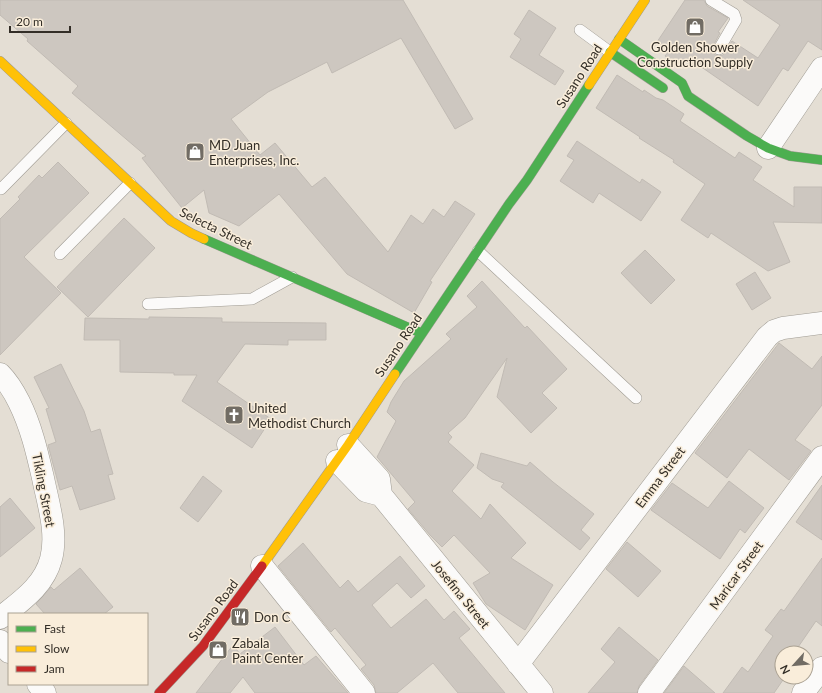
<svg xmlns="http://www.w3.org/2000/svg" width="822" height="693" font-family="Lato,sans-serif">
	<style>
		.building { fill: #cdc7c0; stroke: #c1bbb4 }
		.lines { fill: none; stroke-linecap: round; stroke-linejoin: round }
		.lane-casing { stroke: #9f9b93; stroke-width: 12 }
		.street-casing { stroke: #9f9b93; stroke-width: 23 }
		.fast-casing { stroke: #9f9b93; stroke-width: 10 }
		.slow-casing { stroke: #9f9b93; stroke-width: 10 }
		.jam-casing { stroke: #9f9b93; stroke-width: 10 }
		.lane { stroke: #fbfaf9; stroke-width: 11 }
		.street { stroke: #fbfaf9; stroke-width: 22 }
		.fast { stroke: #4caf50; stroke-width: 9 }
		.slow { stroke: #ffc107; stroke-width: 9 }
		.jam { stroke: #c62828; stroke-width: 9 }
		.labels { text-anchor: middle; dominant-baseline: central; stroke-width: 3; stroke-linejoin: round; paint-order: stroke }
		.poi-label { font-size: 13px; fill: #332e27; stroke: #f9edda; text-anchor: start }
		.street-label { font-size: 13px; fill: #332e27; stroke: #f9edda }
	</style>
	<rect width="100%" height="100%" fill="#e4ded4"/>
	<path class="building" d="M0 0H403L473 119 455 129 401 38 332 73 327 62 268 92 231 119 260 155 275 143 312 187 325 177 388 252 411 215 423 224 433 209 444 217 455 201 475 214 430 281 432 282 414 313 347 274 279 194 239 226 209 213 204 190 182 208 142 158 146 156 72 93 78 86 27 41 28 39 0 15Z
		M685 0H704L707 6 728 18 718 32 720 33 713 46 712 49 715 55 719 56 723 55 732 41 758 58 780 25 743 0H822V50L808 41 788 71 783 68 758 106 697 64 695 67 684 60 680 66 665 56 670 50 657 42Z
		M529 10 556 28 539 55 564 71 555 85 510 57 521 39 514 34Z
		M617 75 643 92 644 90 656 98 663 100 684 114 680 121 735 158 739 152 762 167 753 180 794 207V187H822V223L773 222 790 262 768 271 711 233 708 238 681 220 705 184 673 162 674 160 639 138 640 137 596 108Z
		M577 141 640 183 642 179 661 192 641 221 599 193 593 203 560 181 574 160 567 156Z
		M58 162 89 193 24 257 61 293 0 355V219L20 199 18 197 39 175 42 178Z
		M124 218 155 248 88 317 57 287Z
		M645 250 675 280 651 304 621 273Z
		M755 272 771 298 752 310 736 284Z
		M482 281 525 328 527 326 567 369 542 393 557 408 531 433 497 397 507 358 465 418 448 433 452 437 448 442 474 465 452 491 481 519 490 504 526 543 511 558 553 585 525 630 486 604 473 583 490 573 454 535 442 547 430 535 408 509 415 502 377 457 396 421 387 412 391 402 404 381 451 339 446 334 477 307 467 296Z
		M149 317 222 318V322L326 323V340H288V345L245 344 217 382 271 419 252 448 182 401 197 375H174V373L120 372V340H84L85 318 149 319Z
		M779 343 812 369 822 356V405L795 440 811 451 789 480 749 449 727 478 695 453Z
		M61 364 84 411 91 432 100 429 113 474 108 475 115 499 80 510 72 486 60 490 48 445 56 442 46 409 49 408 34 377Z
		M481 453 527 466 530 462 553 482 594 514 581 530 590 538 580 550 501 487 504 483 492 479 477 468Z
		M203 476 222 491 198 522 180 508Z
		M729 481 764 508 745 533 740 529 720 559 651 510 672 483 708 508Z
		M822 485V540L796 522Z
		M10 498 35 528 0 557V507Z
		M627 542 661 571 638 597 606 569Z
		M303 543 340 588 348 580 358 592 400 556 425 586 411 598 397 583 372 605 391 628 426 599 444 620 454 611 470 629 459 638 505 693H458L433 663 397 693H376L374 685 361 669 366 665 335 628 331 632 278 566Z
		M822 558V626L816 621 794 653H782V677H785L774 693H723L742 667 748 672 773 636 765 630 781 609 784 611Z
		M80 568 113 607 104 614H45L36 604 51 587 54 590Z
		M275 627 304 665 316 656 348 693H255L243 677 230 693H196L233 645 240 654Z
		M619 627 658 660 639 686 637 693H588L615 662 601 649Z
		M684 666 715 693H664Z"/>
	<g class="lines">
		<defs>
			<path id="lane" d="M711 0 734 14 736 20 719 49
				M580 30 610 52
				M1 189 66 123
				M478 251 636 398
				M60 254 130 183
				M148 304 252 299 292 277"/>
			<path id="street" d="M768 148 822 68
				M0 374C8 382 14 392 19 402 31 426 37 452 43 478 48 503 58 533 51 559 44 586 21 601 0 618
				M348 445 379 479 381 495 542 693
				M337 461 366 491 381 495
				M262 566 364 693
				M0 641 9 652
				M518 664 767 337 774 331 783 328 822 323
				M38 684 45 693
				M649 693 822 457
				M803 693 822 668"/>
			<path id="fast" d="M619 39 682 83 688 96 747 136 768 148 790 156 822 160
				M610 52 663 88
				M204 239 421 333
				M395 374 509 204 527 180 589 85"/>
			<path id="slow" d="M0 61 171 221 191 233 204 239
				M589 85 645 0
				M262 566 348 445 395 374"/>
			<path id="jam" d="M159 693 203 646 262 566"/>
		</defs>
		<use href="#lane" class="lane-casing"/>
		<use href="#street" class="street-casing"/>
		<use href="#fast" class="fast-casing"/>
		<use href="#slow" class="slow-casing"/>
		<use href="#jam" class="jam-casing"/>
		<use href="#lane" class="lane"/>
		<use href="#street" class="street"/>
		<use href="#fast" class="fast"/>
		<use href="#slow" class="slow"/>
		<use href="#jam" class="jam"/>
	</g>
	<defs>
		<symbol id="shop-square" viewBox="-11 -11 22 22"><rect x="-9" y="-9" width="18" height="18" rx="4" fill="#716c64" stroke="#f9edda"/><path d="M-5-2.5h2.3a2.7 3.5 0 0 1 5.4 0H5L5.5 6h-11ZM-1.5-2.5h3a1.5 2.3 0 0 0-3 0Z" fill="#fff"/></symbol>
		<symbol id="church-square" viewBox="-11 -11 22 22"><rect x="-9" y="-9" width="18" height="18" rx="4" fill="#716c64" stroke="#f9edda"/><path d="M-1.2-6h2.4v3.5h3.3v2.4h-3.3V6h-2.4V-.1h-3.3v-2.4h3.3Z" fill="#fff"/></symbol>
		<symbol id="restaurant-square" viewBox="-11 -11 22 22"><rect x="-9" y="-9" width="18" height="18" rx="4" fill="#716c64" stroke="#f9edda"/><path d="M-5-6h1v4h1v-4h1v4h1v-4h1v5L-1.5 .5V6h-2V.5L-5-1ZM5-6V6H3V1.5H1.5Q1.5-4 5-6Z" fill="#fff"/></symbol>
	</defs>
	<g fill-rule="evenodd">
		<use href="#shop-square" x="684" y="16" width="22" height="22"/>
		<use href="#shop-square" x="184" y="141" width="22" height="22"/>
		<use href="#church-square" x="223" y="404" width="22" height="22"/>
		<use href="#restaurant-square" x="229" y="606" width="22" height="22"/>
		<use href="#shop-square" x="207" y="639" width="22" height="22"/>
	</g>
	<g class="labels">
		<g class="poi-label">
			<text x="695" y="47" text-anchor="middle">Golden Shower<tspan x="695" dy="15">Construction Supply</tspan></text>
			<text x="209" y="145">MD Juan<tspan x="209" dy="15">Enterprises, Inc.</tspan></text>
			<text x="248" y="408">United<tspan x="248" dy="15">Methodist Church</tspan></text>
			<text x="254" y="617">Don C</text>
			<text x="232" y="643">Zabala<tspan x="232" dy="15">Paint Center</tspan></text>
		</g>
		<g class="street-label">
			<text transform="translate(579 76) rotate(-57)">Susano Road</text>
			<text transform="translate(216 228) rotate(26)">Selecta Street</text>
			<text transform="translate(398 345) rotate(-56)">Susano Road</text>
			<text transform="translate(660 477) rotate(-53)">Emma Street</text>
			<text transform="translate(44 490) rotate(79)">Tikling Street</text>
			<text transform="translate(736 575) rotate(-54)">Maricar Street</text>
			<text transform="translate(461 594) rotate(51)">Josefina Street</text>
			<text transform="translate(213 610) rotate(-53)">Susano Road</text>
		</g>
	</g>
	<rect x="8" y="613" width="140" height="72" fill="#f9edda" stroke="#aaa192"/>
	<rect x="16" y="626" width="20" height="6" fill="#4caf50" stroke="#aaa192"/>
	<text x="44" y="633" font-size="12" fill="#332e27">Fast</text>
	<rect x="16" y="646" width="20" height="6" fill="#ffc107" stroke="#aaa192"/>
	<text x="44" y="653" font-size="12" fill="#332e27">Slow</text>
	<rect x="16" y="666" width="20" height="6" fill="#c62828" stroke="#aaa192"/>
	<text x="44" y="673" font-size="12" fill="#332e27">Jam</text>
	<g transform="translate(794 665) rotate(243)"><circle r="19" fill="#f9edda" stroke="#aaa192"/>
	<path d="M0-3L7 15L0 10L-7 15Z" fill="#716c64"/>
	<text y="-6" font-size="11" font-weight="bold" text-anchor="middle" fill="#332e27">N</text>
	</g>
	<path d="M10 26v6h60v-6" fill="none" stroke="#332e27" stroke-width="2"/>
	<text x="16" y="26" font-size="12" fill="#332e27" stroke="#f9edda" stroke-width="3" paint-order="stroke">20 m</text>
</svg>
